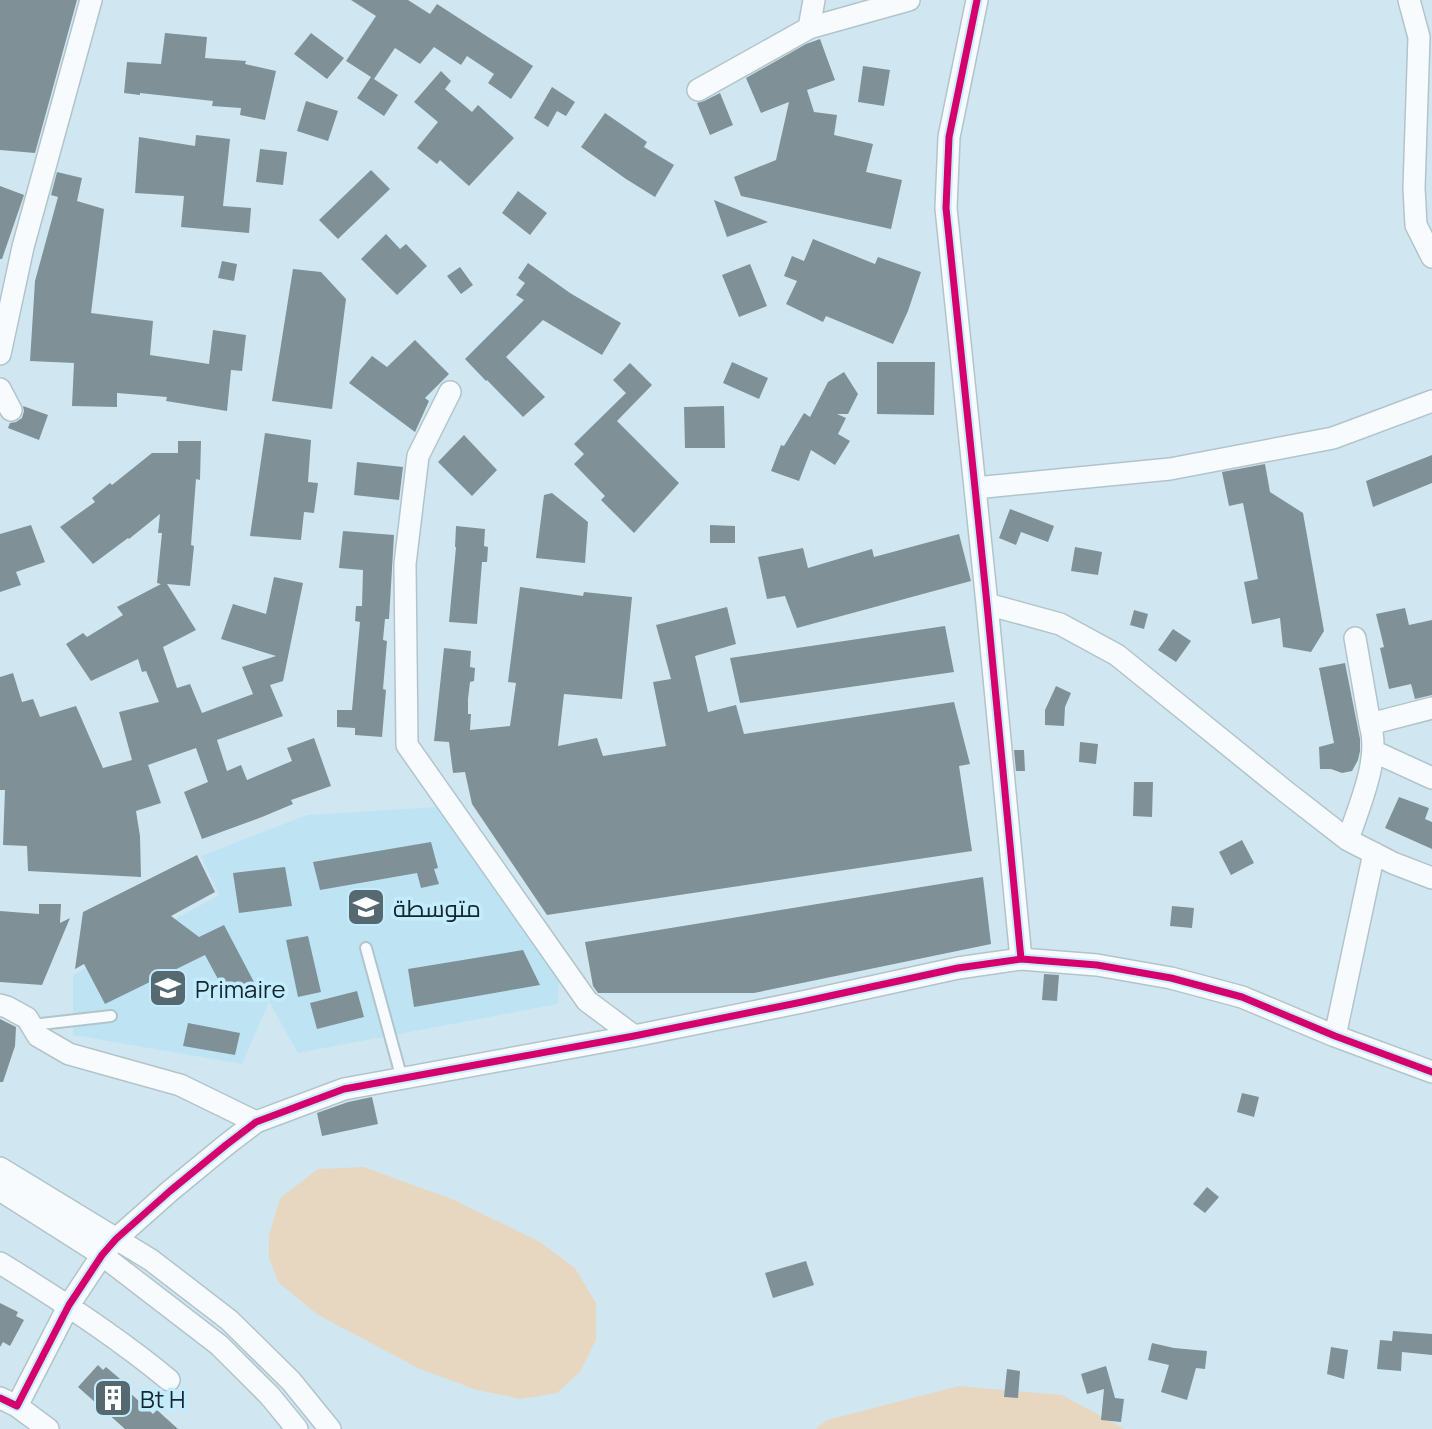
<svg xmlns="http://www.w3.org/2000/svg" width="1432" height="1429" font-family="Manrope,Cairo,sans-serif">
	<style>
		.built { fill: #bee4f4 }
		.green { fill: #e7d7c1 }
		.building { fill: #7f9097 }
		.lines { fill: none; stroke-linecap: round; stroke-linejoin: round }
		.service-casing { stroke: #b2c4cb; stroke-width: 14 }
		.minor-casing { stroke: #b2c4cb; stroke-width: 24 }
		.service { stroke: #f8fbfd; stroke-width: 10 }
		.minor { stroke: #f8fbfd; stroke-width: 21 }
		.cycleway-casing { stroke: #c3edfe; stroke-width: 11 }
		.cycleway { stroke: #d6006c; stroke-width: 7 }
		.labels { text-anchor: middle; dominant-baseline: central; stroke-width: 7; stroke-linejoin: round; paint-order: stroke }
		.poi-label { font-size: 24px; fill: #15252b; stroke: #c3edfe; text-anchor: start }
	</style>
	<rect width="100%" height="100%" fill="#d0e7f1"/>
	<path class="built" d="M437 807 559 979 558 1004 298 1053 269 1002 242 1064 73 1035V975L219 895 201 856 307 815Z"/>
	<path class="green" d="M364 1167 454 1200 540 1242 575 1268 596 1303V1340L580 1372 557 1393 521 1399 477 1390 420 1369 318 1315 279 1283 269 1259V1236L280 1198 318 1169Z
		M959 1386 1062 1395 1125 1429H815L827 1420Z"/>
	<path class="building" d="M0 0H77L35 153 0 150Z
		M351 0H408L430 14 437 4 533 66 511 99 488 83 494 74 467 56 461 65 434 47 420 64 395 48 374 79 398 95 384 116 357 98 371 77 346 61 376 16Z
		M165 33 207 37 205 58 246 61 245 64 276 71 265 120 240 115 241 108 212 106 213 101 140 93V95L124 93 127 62 161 64Z
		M311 33 344 58 327 79 294 54Z
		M820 39 835 80 807 90 814 112 837 115 834 135 873 144 866 172 902 180 891 229 741 196 734 177 776 160 789 102 761 113 746 78 806 44Z
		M863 66 890 70 884 106 858 102Z
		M441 71 451 81 445 89 472 112 478 105 514 138 469 186 440 160 437 164 417 148 438 122 414 102Z
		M552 87 575 102 566 116 557 111 548 127 534 118Z
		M720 93 733 125 710 135 697 103 704 101Z
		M306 101 338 111 328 141 297 131Z
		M605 113 647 142 644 147 674 165 655 197 626 179 581 147Z
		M196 135 230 139 223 206 251 208 249 233 181 227 184 196 135 193 139 137 195 146Z
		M260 149 287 152 283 185 256 182Z
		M371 170 390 189 338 239 319 220Z
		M57 172 82 178 77 201 104 209 91 313 153 321 150 355 209 364 213 330 246 335 242 371 231 370 227 411 166 401 167 397 117 393V407L72 406 74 363 30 361 35 281 58 197 51 195Z
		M0 186 24 195 2 259H0Z
		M518 191 547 213 530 235 502 213Z
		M714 200 768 222 727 237Z
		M386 234 400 249 406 244 427 266 397 295 361 259Z
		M813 239 875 264 878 257 921 272 908 311 893 344 826 316 823 322 786 304 797 281 784 276 792 256 804 261Z
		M222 261 237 264 234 281 218 278Z
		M528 263 570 293 621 323 602 355 543 320 506 357 545 397 523 417 487 380 486 381 465 359 524 300 516 295 525 283 518 278Z
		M750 264 767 306 739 317 722 275Z
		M460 267 473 285 461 294 447 276Z
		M293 269 321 272 346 299 332 409 272 401Z
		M415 340 449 374 425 398 429 401 415 432 349 383 372 356 387 367Z
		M732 362 768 378 759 399 723 383Z
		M877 362H935L934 415 877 414Z
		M630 363 652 385 617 421 679 483 634 533 601 500 605 496 574 464 584 454 574 444 626 393 613 380Z
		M844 372 858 394 848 414H837L846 418 838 434 850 441 835 465 811 450 799 481 771 471 781 445 784 446 804 413 810 417 828 382Z
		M23 406 48 415 39 440 8 428 10 423 16 422 22 418 24 411Z
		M724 406 725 448H685L684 407Z
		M265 433 311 440 308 482 318 483 314 513 304 512 301 540 250 536Z
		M464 435 497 470 472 496 438 462Z
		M178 441H201L200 480 196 479 191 545 194 546 190 586 167 584 196 630 163 647 177 688 190 684 202 713 253 694 242 667 276 656 221 639 233 604 266 614 274 577 303 583 283 681 270 685 283 716 217 740 227 771 241 765 247 780 292 761 287 748 314 738 331 786 291 800 293 804 262 817 202 839 184 792 208 782 196 748 148 765 161 803 136 811 140 836 141 877 28 871 27 846 3 845 5 790H0V677L13 673 22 702 33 699 40 717 76 706 103 768 132 760 119 712 159 702 146 671 142 672 138 659 91 681 66 644 83 633 87 637 123 615 117 607 161 584 157 583 162 533H158L160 514 129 539 128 538 93 564 60 527 95 502 92 498 110 483 112 485 152 453H178Z
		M1432 455V483L1373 507 1366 481Z
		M357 462 403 467 399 500 354 495Z
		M1265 464 1270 492 1303 513 1324 631 1311 652 1283 647 1280 618 1252 624 1244 582 1258 579 1243 503 1229 506 1222 472Z
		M552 493 588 522 585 563 536 558 544 495Z
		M1010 509 1054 526 1048 542 1021 532 1016 545 999 538Z
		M31 525 45 562 16 572 21 585 0 592V534Z
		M710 525 735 526V543H710Z
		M456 526 485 529 484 546 488 547 487 562H482L477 624 449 622 456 547H455Z
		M343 531 394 535 389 619H385L383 640 387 641 383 689 386 690 382 737 355 735V728L337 727V710H352L360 622 355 621 356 606H362L363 570 339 568Z
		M959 534 971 581 797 628 785 596 767 599 758 557 803 548 808 568 872 549 874 557Z
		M1075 547 1102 552 1098 575 1071 571Z
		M520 587 583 596 584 592 632 597 622 699 564 694 558 746 597 738 603 756 666 746 653 682 671 679 656 625 727 607 736 644 695 656 708 712 736 705 744 734 954 702 970 764 959 766 972 851 547 915 472 804 465 772 453 773 449 742 434 741 444 648 471 651 470 667 475 668 474 681 470 682 468 699V714H471L470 730 510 726 516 683 508 682Z
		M1405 608 1409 625 1432 620V695L1415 699 1411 684 1389 689 1380 648 1384 647 1376 614Z
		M1134 610 1148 614 1144 629 1130 625Z
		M945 626 954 672 740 703 730 658Z
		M1173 629 1191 641 1176 662 1158 650Z
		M1345 663 1360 739V751L1358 760 1352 771 1342 773 1331 769H1320L1319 747 1334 743 1319 668Z
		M1056 686 1071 693 1065 707 1064 726 1045 725V710Z
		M1080 742 1098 744 1096 764 1079 762Z
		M1014 750H1024L1025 771H1016Z
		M1134 782H1153L1152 817 1133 816Z
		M1399 797 1429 808 1425 819 1432 822V849L1385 828Z
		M1242 840 1254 863 1231 875 1219 852Z
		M431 842 438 868 434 869 439 884 421 888 417 873 320 890 313 862Z
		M197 855 215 892 171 916 199 937 224 925 254 982 226 994 205 955 105 1004 84 964 75 969 83 912Z
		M285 867 292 906 239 913 233 873Z
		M983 877 991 944 754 993H598L593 986 585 942Z
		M39 904H61L60 923 70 918 42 985 0 982V911L39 914Z
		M1172 906 1194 908 1192 928 1170 926Z
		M308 936 321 992 298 997 286 940Z
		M523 950 540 985 414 1007 408 969Z
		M1044 974 1059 975 1057 1001 1042 1000Z
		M357 991 364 1017 317 1029 310 1003Z
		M0 1019 16 1027 15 1046 3 1082H0Z
		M188 1023 240 1033 235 1055 183 1046Z
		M1242 1093 1259 1097 1254 1117 1237 1112Z
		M372 1097 378 1124 322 1136 317 1113 348 1102Z
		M1207 1187 1219 1197 1205 1213 1193 1204Z
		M806 1261 814 1285 773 1298 765 1273Z
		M0 1303 18 1312 16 1316 24 1320 10 1346 3 1342 0 1347Z
		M1393 1331 1432 1334V1355L1402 1352 1401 1371 1377 1369 1380 1340 1392 1341Z
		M1152 1343 1174 1348 1207 1351 1205 1369 1196 1368 1187 1400 1161 1392 1169 1365 1148 1360Z
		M1331 1347 1348 1350 1344 1379 1327 1374Z
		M98 1365 103 1370 106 1367 132 1389 129 1392 153 1414 157 1410 178 1429H125L78 1387Z
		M1106 1366 1115 1398 1124 1399 1121 1422 1101 1420 1104 1389 1087 1394 1081 1374Z
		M1007 1369 1020 1371 1018 1398 1004 1397Z"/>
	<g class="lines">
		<defs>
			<path id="service" d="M366 948 402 1079
				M32 1025 111 1016"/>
			<path id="minor" d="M977 0 949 137 946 208 987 604 1021 959
				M1409 0 1419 37 1414 188 1416 225 1432 257
				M809 28 814 0
				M698 90 809 28 909 0
				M0 354 23 247 91 0
				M0 389 11 410
				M450 392 418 456 405 564 407 745 587 1001 634 1036
				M975 488 1170 469 1333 438 1432 401
				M987 604 1060 624 1117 655 1285 791 1348 840 1393 863 1432 878
				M1370 724 1432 708
				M1373 751 1432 778
				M1348 840C1359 805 1381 759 1370 724L1355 638
				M0 1005 7 1007 27 1018 38 1036 69 1054 180 1085 256 1122
				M1335 1036 1374 853
				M0 1168 151 1260 229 1320 291 1381 330 1429
				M0 1190 102 1255 219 1345 270 1396 297 1429
				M0 1263C59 1299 116 1336 169 1380
				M0 1398 17 1406 69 1305 102 1255 116 1239 170 1191 226 1145 256 1122 344 1089 634 1036 802 1002 958 968 1021 959 1097 965 1171 978 1242 997 1335 1036 1432 1072
				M17 1406 48 1429"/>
		</defs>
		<use href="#service" class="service-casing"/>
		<use href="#minor" class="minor-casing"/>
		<use href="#service" class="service"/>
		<use href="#minor" class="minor"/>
		<defs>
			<path id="cycleway" d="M977 0 949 137 946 208 987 604 1021 959
				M0 1398 17 1406 69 1305 102 1255 116 1239 170 1191 226 1145 256 1122 344 1089 634 1036 802 1002 958 968 1021 959 1097 965 1171 978 1242 997 1335 1036 1432 1072"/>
		</defs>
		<use href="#cycleway" class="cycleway-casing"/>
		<use href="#cycleway" class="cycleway"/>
	</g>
	<defs>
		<symbol id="school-square" viewBox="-11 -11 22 22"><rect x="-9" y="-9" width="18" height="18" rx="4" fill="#566970" stroke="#c3edfe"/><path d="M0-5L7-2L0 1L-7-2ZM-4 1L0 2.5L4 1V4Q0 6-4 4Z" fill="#fff"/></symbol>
		<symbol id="building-square" viewBox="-11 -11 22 22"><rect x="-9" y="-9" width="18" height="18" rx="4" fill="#566970" stroke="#c3edfe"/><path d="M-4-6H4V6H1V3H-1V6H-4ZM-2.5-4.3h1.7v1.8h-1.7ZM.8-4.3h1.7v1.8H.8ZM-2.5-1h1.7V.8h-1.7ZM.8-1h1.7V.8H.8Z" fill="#fff"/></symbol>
	</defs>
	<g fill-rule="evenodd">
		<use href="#school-square" x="344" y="885" width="44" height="44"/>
		<use href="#school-square" x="146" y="966" width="44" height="44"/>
		<use href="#building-square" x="91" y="1376" width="44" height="44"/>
	</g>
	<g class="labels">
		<g class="poi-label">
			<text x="393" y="907">متوسطة</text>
			<text x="195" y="988">Primaire</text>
			<text x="140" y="1398">Bt H</text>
		</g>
	</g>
</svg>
